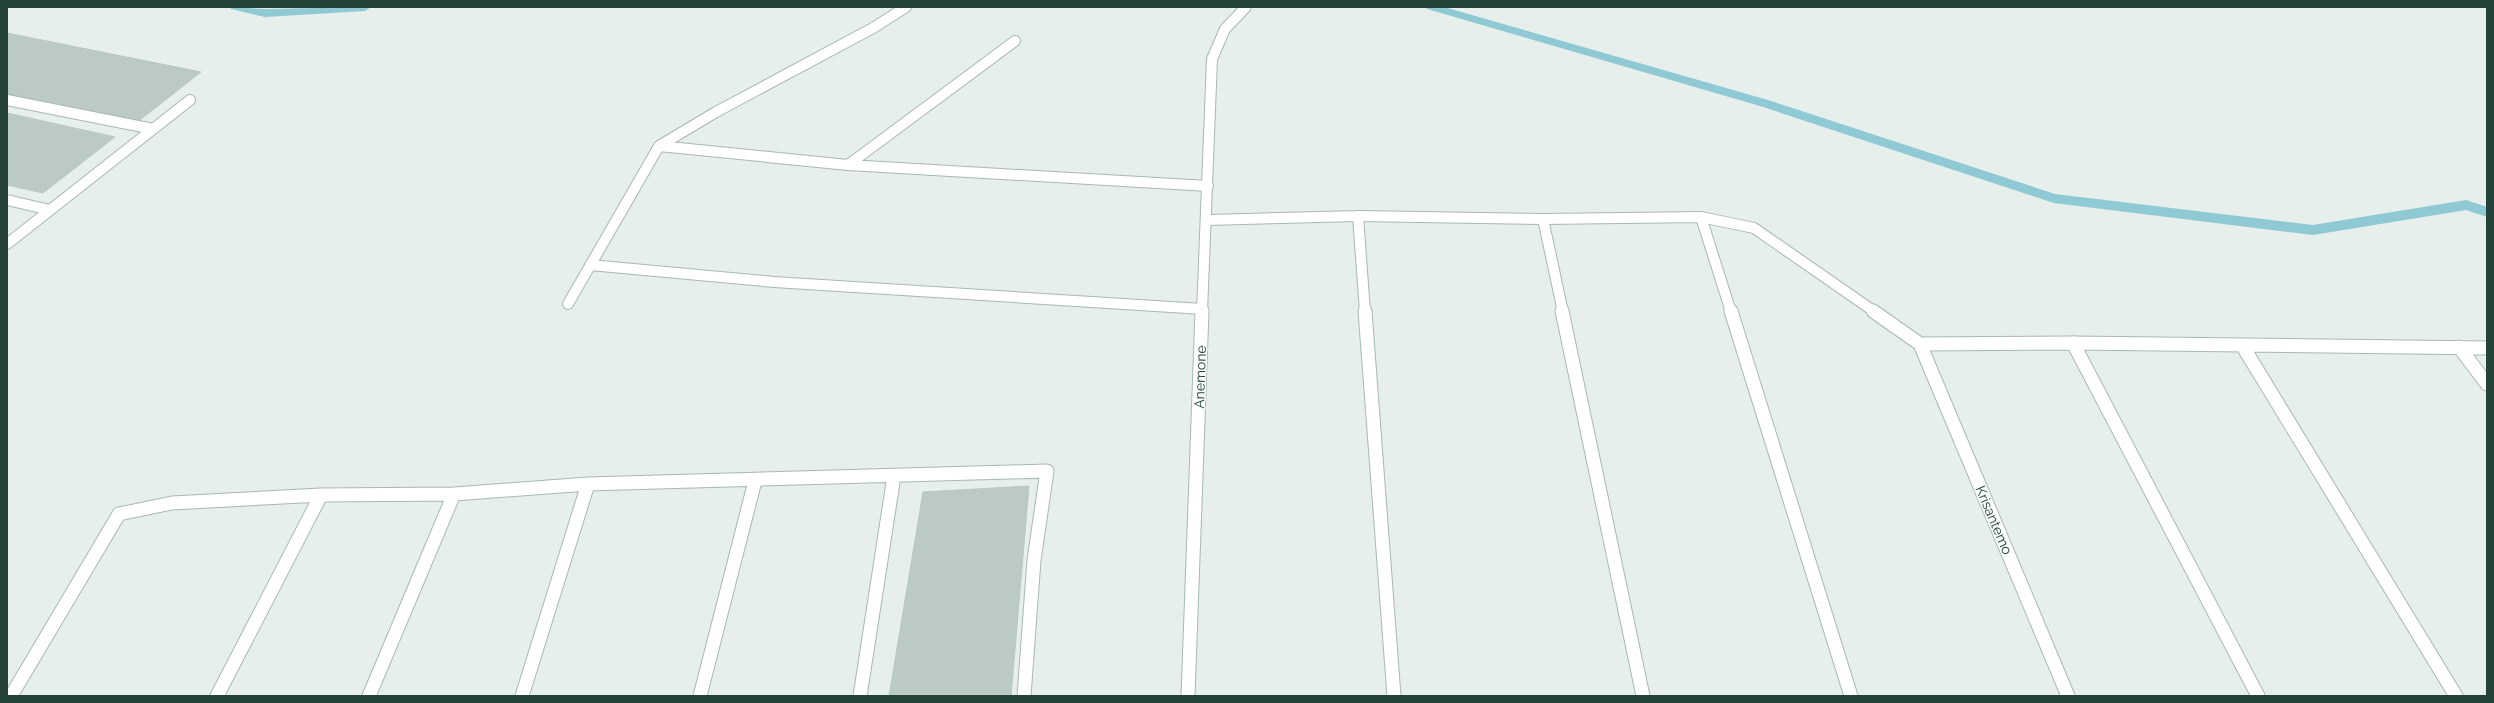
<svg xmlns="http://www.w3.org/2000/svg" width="2494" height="703" font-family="Raleway,sans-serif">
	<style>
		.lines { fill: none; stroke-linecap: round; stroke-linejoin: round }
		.stream { fill: #8ec9d4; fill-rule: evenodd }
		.building { fill: #bbcac4; stroke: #b8c9c2 }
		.street-far1-casing { stroke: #a8b8b2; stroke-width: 12 }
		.street-casing { stroke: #a8b8b2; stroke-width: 15 }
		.street-far1 { stroke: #fff; stroke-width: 10 }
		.street { stroke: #fff; stroke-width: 13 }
		.labels { text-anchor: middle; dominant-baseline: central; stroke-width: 3; stroke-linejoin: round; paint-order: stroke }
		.street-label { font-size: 14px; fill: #24423a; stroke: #f7fbf9 }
	</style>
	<rect width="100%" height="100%" fill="#e6efeb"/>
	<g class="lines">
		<path class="stream" d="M229 7 265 9 371 7 365 11 265 17 231 9Z
			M1425 7H1444L1768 100 2055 194 2313 225 2466 200 2487 207V217L2466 210 2313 235 2054 203 1760 106 1427 9Z"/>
	</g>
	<path class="building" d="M7 33 201 72 136 123 7 96Z
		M7 113 115 137 43 193 7 185Z
		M1029 486 1011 696H889L923 492Z"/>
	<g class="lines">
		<defs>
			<path id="street-far1" d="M7 100 153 129
				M659 146 848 165 1208 186
				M848 165 1015 41
				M7 200 50 210
				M1358 216 1365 312
				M1701 217 1731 312
				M1543 219 1563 312
				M1207 220 1358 216 1543 219 1701 217 1754 228 1875 312
				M7 244 190 100
				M590 265 774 282 1203 309
				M568 304 659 146 716 112 873 28 906 7
				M1202 312 1212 59 1225 29 1246 7"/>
			<path id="street" d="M1365 311 1394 696
				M1562 311 1643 696
				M1731 311 1851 696
				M1873 311 1920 344 2073 343 2487 348
				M2073 343 2258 696
				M1920 344 2068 696
				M2242 345 2456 696
				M2459 347 2487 384
				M11 696 119 514 172 503 321 495 454 494 588 484 1047 471 1034 560 1024 696
				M217 696 321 495
				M369 696 454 494
				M522 696 588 484
				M700 696 755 481
				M860 696 894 476
				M1188 696 1202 311"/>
		</defs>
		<use href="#street-far1" class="street-far1-casing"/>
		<use href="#street" class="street-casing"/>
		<use href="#street-far1" class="street-far1"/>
		<use href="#street" class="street"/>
	</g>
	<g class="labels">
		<g class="street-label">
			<text transform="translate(1200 377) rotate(-88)">Anemone</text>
			<text transform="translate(1994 520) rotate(67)">Krisantemo</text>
		</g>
	</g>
	<rect width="2494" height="703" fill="none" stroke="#24423a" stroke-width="16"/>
</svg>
